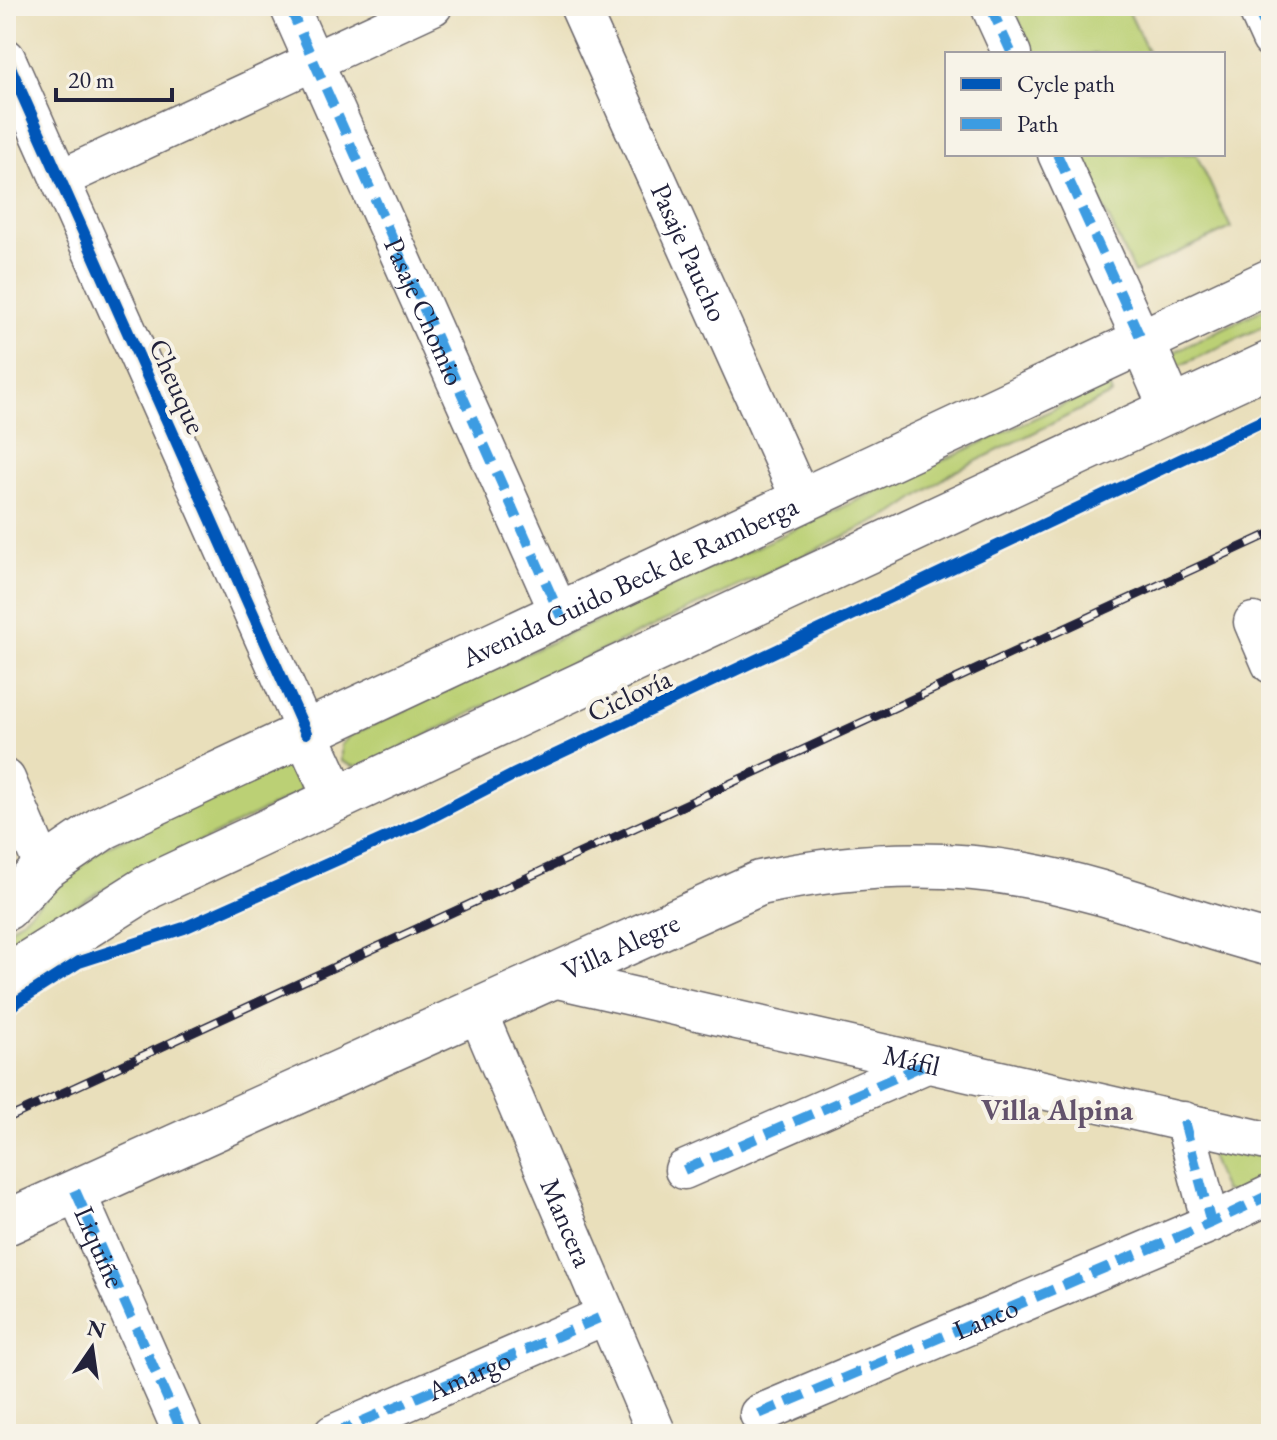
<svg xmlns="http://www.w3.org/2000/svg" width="1277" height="1440" font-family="'EB Garamond',serif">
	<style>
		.green { fill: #bbd074; stroke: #6e7958; stroke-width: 2 }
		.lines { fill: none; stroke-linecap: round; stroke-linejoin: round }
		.minor-casing { stroke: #686468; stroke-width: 41 }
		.secondary-casing { stroke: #686468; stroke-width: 47 }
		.primary-casing { stroke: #686468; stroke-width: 47 }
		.minor { stroke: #fff; stroke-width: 38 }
		.secondary { stroke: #fff; stroke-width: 44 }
		.primary { stroke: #fff; stroke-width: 44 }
		.rail-casing { stroke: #22223b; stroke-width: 9 }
		.rail { stroke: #f7f3e8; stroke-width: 6; stroke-dasharray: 18; stroke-linecap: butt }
		.quiet { stroke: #3c9ce2; stroke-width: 10; stroke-dasharray: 20 10; stroke-linecap: butt }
		.cycleway-casing { stroke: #f7f3e8; stroke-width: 17 }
		.cycleway { stroke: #0057b8; stroke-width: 12 }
		.labels { text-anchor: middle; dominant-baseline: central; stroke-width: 8; stroke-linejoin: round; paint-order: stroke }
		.street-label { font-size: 28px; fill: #22223b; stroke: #f7f3e8 }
		.neighbourhood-label { font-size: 30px; font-weight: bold; fill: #63526c; stroke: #f7f3e8 }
	</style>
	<rect width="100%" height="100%" fill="#f7f3e8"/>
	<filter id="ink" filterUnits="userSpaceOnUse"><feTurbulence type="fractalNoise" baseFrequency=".0125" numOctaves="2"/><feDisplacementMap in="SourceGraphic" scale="16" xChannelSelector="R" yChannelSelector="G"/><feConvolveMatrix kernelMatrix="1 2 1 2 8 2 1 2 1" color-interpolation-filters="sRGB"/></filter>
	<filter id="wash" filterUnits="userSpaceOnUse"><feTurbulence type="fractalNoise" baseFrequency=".006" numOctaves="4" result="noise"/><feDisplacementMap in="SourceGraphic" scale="32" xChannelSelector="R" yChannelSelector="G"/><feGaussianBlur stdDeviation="1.8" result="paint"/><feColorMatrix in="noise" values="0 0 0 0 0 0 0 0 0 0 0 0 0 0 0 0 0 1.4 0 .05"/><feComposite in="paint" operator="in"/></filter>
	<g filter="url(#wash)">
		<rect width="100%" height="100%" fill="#e9dfbb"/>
		<path class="green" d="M1012 6H1126L1149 54H1034Z
			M1079 154H1196L1231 228 1134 273Z
			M1271 305V323L1175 368 1168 355Z
			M1108 384 1112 394 952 473 894 513 496 700 368 765 352 766 341 761V745L349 736Z
			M289 764 304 776 299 793 99 892 6 948V933L101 849Z
			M1218 1147 1271 1153V1175L1233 1193 1224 1191 1211 1158 1212 1150Z"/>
	</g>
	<g filter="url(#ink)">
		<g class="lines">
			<defs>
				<g id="minor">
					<path id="s1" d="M289 6 561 617"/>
					<path id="s2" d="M579 6 801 500"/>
					<path d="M990 6 1012 54"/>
					<path d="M1256 6 1271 39"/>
					<path d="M6 58 306 733"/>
					<path d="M1057 154 1142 341"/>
					<path d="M60 179 433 6"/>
					<path d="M1253 622 1271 664"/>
					<path d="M6 779 44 868"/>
					<path id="s3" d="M553 978 1271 1142"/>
					<path id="s4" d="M477 1011 657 1434"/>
					<path d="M1184 1121 1211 1223"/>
					<path d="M684 1170 924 1065"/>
					<path d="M75 1190 183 1434"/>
					<path id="s5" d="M759 1414 1211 1223 1271 1194"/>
					<path id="s6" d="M333 1434 606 1315"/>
				</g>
				<g id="secondary">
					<path id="s7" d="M6 1223 760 883C848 864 936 859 1025 875 1109 890 1189 923 1271 944"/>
				</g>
				<g id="primary">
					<path d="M1142 341 1172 410"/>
					<path d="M306 733 336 799"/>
					<path id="s8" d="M6 908 44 868 104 827 1271 281"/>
					<path d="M6 977 150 886 1271 363"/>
				</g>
			</defs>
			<use href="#minor" class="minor-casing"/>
			<use href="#secondary" class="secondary-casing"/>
			<use href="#primary" class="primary-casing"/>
			<use href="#minor" class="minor"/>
			<use href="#secondary" class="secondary"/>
			<use href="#primary" class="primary"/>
			<defs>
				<path id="rail" d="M6 1119 1271 533"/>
			</defs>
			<use href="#rail" class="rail-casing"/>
			<use href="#rail" class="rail"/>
			<g class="quiet">
				<path d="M289 6 561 617"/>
				<path d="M990 6 1012 54"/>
				<path d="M1256 6 1271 39"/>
				<path d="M1057 154 1142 341"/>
				<path d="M1184 1121 1211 1223"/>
				<path d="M684 1170 924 1065"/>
				<path id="s9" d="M75 1190 183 1434"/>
				<path d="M759 1414 1211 1223 1271 1194"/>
				<path d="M333 1434 606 1315"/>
			</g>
			<defs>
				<path id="cycleway" d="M6 58 306 733
					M6 1009 79 962 184 928 424 821 513 775 1271 417"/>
			</defs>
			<use href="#cycleway" class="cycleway-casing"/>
			<use href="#cycleway" class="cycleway"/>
		</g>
	</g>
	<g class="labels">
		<g class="street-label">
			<text stroke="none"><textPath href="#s2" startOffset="270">Pasaje Paucho</textPath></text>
			<text stroke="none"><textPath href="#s1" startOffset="334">Pasaje Chomio</textPath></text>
			<text transform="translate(178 386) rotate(66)">Cheuque</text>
			<text stroke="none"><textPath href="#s8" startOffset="708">Avenida Guido Beck de Ramberga</textPath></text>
			<text transform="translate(629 695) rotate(-25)">Ciclovía</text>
			<text stroke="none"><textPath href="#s7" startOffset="674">Villa Alegre</textPath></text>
			<text stroke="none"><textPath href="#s3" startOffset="368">Máfil</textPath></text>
			<text stroke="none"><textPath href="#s4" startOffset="230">Mancera</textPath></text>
			<text stroke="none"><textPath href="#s9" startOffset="62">Liquiñe</textPath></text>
			<text stroke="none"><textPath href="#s5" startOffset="246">Lanco</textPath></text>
			<text stroke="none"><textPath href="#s6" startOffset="148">Amargo</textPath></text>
		</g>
		<g class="neighbourhood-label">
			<text x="1057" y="1109">Villa Alpina</text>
		</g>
	</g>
	<rect width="1277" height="1440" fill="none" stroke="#f7f3e8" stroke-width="32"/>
	<rect x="945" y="52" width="280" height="104" fill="#f7f3e8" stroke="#a29fa3" stroke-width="2"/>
	<rect x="961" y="78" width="40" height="12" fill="#0057b8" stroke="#a29fa3" stroke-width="2"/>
	<text x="1017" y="92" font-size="24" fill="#22223b">Cycle path</text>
	<rect x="961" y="118" width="40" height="12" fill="#3c9ce2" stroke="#a29fa3" stroke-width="2"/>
	<text x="1017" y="132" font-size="24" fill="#22223b">Path</text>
	<g transform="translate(92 1348) rotate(13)" stroke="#f7f3e8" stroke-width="6" paint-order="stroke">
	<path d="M0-6L14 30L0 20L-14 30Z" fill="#22223b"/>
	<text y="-12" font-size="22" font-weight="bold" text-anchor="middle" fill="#22223b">N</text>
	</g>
	<path d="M56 88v12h116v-12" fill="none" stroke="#22223b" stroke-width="4"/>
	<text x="68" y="88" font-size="24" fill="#22223b" stroke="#f7f3e8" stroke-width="6" paint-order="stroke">20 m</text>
</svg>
